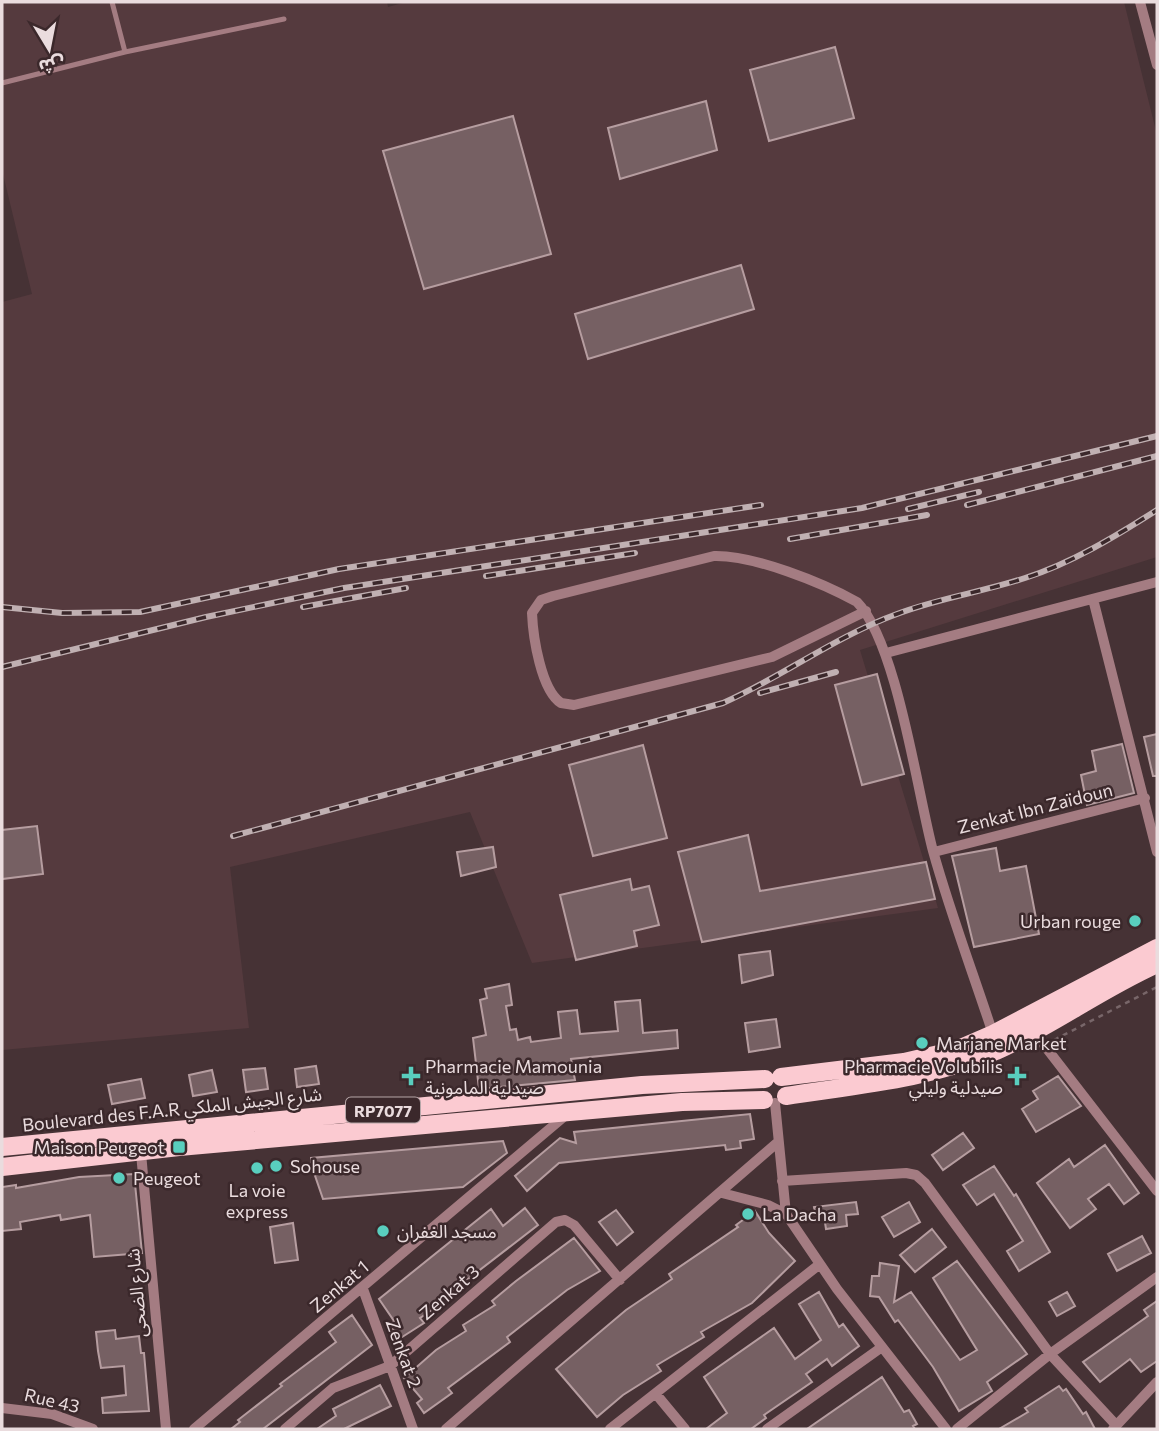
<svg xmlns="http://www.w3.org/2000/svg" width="1159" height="1431" font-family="Commissioner,'Noto Sans Arabic',sans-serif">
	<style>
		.built { fill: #553a3e }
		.building { fill: #766063; stroke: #b69da0; stroke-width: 2 }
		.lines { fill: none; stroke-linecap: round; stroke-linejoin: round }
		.path { stroke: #786669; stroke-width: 2.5; stroke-dasharray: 5 5; stroke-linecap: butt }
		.service { stroke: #a47c82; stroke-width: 5 }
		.minor { stroke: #a47c82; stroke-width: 10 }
		.primary { stroke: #fbcad1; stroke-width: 18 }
		.rail-casing { stroke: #c0b0b2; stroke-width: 6 }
		.rail { stroke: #3b282b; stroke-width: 3.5; stroke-dasharray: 10; stroke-linecap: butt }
		.poi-dot { fill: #59cebe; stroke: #3b282b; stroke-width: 2.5 }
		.labels { text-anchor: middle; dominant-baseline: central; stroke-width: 5; stroke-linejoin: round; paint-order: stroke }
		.shield { fill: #3b282b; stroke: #b6a6a8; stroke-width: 2 }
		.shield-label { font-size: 16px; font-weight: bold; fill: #eadcde }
		.street-label { font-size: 18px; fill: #eadcde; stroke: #3b282b }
		.poi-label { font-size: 18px; fill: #eadcde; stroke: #3b282b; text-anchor: start }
	</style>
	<rect width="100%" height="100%" fill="#463235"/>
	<path class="built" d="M2 2H387L388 7 406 2H1124L1157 135V557L860 650 938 908 532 963 470 812 230 867 249 1028 2 1050V302L32 294 2 170Z"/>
	<path class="building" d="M835 47 854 118 769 141 750 70Z
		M706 101 717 150 620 179 608 128Z
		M513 116 551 254 424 289 383 151Z
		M741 265 754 309 588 359 575 314Z
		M877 674 904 774 862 785 835 685Z
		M1157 734V776H1153L1144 737Z
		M1122 744 1134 793 1087 805 1081 775 1096 771 1092 751Z
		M643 745 667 838 593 856 569 765Z
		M37 826 43 874 2 879V830Z
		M748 835 760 891 926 862 935 899 702 942 678 852Z
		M493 847 496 867 461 876 457 852Z
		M996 848 1000 871 1026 866 1039 934 974 947 952 856Z
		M630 879 632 890 649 886 659 925 634 931 637 946 576 960 560 895Z
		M770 951 773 975 742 983 739 955Z
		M509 984 512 1005 506 1006 510 1030 516 1029 518 1040 530 1037 531 1042 561 1038 558 1012 577 1010 580 1034 618 1031 615 1002 640 1000 643 1033 677 1030 678 1048 571 1059 575 1080 479 1089 473 1038 486 1035 480 1000 487 998 485 989Z
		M776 1019 780 1047 749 1052 745 1023Z
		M316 1066 319 1084 297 1087 295 1069Z
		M265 1068 268 1089 246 1092 243 1070Z
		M212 1070 217 1092 193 1096 189 1075Z
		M1058 1076 1081 1106 1036 1132 1022 1109 1038 1099 1033 1091Z
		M141 1079 145 1098 112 1104 108 1085Z
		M750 1114 754 1139 740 1141 741 1148 726 1150 725 1145 559 1163 527 1191 515 1176 560 1138 576 1143 574 1132Z
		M963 1133 974 1148 943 1170 932 1155Z
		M503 1141 507 1153 463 1187 323 1199 311 1164V1158Z
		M1105 1145 1139 1193 1124 1204 1109 1184 1088 1199 1096 1209 1070 1228 1037 1183 1069 1159 1074 1167Z
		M994 1166 1014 1196 1016 1194 1050 1252 1019 1271 1007 1251 1023 1241 994 1194 977 1205 963 1185Z
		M134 1174 142 1253 94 1257 90 1215 61 1220 60 1215 20 1222 21 1229 2 1231V1187L16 1185V1188L79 1177Z
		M856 1202 858 1214 846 1215 847 1226 826 1229 824 1216 816 1217 814 1207Z
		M909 1202 920 1222 894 1237 882 1217Z
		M525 1208 538 1225 450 1293 453 1297 420 1318 424 1323 399 1339 389 1324 394 1321 379 1299 491 1209 503 1226Z
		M616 1210 633 1232 617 1245 599 1222Z
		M755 1211 769 1233 795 1261 752 1303 701 1332 704 1337 657 1365 661 1371 623 1395 597 1417 556 1369 626 1310 672 1279 669 1274 738 1227 736 1225Z
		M293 1223 298 1260 275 1263 270 1227Z
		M932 1229 946 1247 915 1272 900 1255Z
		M1142 1236 1151 1253 1117 1271 1108 1254Z
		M574 1238 600 1271 567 1290 507 1337 510 1342 448 1388 452 1393 424 1413 417 1403 422 1399 404 1378 436 1350 466 1331 463 1325 495 1305 492 1301 516 1281Z
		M957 1261 1027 1354 987 1382 992 1391 959 1411 933 1367 898 1320 895 1322 879 1297 870 1296 872 1276H879L880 1263 899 1266 894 1302 911 1292 960 1360 977 1350 933 1278Z
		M819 1292 839 1327 843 1324 859 1346 832 1366 827 1359 806 1374 812 1382 764 1415 766 1418 751 1429H706L727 1413 704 1377 774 1328 795 1359 821 1340 799 1304Z
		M1067 1292 1075 1306 1057 1316 1049 1302Z
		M1157 1301V1361L1141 1372 1130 1359 1100 1382 1083 1362 1148 1316 1144 1310Z
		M352 1315 372 1345 263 1429H231L240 1422 238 1420 282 1386 280 1384 336 1342 329 1332Z
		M115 1330 116 1339 139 1336 141 1353H144L149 1411 103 1413 102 1398 126 1395 124 1366 101 1368 98 1351 96 1332Z
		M882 1377 904 1412 909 1410 917 1424 913 1426 915 1429H807Z
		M380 1385 391 1406 344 1429H317L336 1416 333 1409Z
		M1059 1386 1063 1391 1066 1389 1083 1414 1086 1412 1095 1429H999L1028 1412 1025 1408Z"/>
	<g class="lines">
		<path class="path" d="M1054 1040 1157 987"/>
		<path class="service" d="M112 2 125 52
			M2 83 125 52 284 19"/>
		<path class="minor" d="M1140 2 1157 65
			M1093 599 1157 852
			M866 611 772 657 574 705 561 703C541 690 533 637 532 613L541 600 553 596 714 556C754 555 823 583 857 602 897 643 917 791 933 851 950 912 973 973 993 1034
			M886 653 1157 582
			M934 852 1145 798
			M1034 1032 1157 1191
			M775 1103 786 1214 837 1289 946 1429
			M141 1153 166 1429
			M782 1181 906 1173 916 1175 925 1183 1050 1354 1116 1425
			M722 1193 768 1205 786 1214
			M363 1289 413 1429
			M656 1394 685 1429
			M2 1408 52 1414 93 1429
			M194 1429 566 1115
			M285 1429 333 1388 390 1366 556 1222 565 1220 574 1225 620 1280
			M446 1429 778 1142
			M610 1429 820 1264
			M767 1429 882 1347
			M957 1429 1050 1354 1157 1277
			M1113 1429 1157 1382"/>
		<path class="primary" d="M781 1077 904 1062 956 1050 993 1034 1157 948
			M786 1096C857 1085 929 1079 996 1051 1052 1026 1101 989 1157 964
			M2 1147 642 1085 765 1079
			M2 1167 179 1147 682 1102 764 1100"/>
		<defs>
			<path id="rail" d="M967 505 1157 456
				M908 509 979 492
				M790 539 927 515
				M486 576 635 553
				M2 607 62 613 140 612 339 569 761 505
				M303 607 406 588
				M2 667 206 617 344 588 862 508 1157 436
				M760 693 836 672
				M233 836 723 703C782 677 836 636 897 614 939 598 983 592 1025 578 1072 563 1116 536 1157 510"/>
		</defs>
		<use href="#rail" class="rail-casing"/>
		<use href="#rail" class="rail"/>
	</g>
	<g class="poi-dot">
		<circle cx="1135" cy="921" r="7"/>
		<circle cx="922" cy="1043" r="7"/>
		<path d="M407.5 1065.5h7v7h7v7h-7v7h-7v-7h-7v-7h7z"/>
		<path d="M1013.5 1065.5h7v7h7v7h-7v7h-7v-7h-7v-7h7z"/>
		<rect x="172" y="1140" width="14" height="14" rx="3.5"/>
		<circle cx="276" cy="1166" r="7"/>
		<circle cx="257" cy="1168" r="7"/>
		<circle cx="119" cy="1178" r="7"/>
		<circle cx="748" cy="1214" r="7"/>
		<circle cx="383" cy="1231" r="7"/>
	</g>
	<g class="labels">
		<rect class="shield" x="346" y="1097.5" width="74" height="25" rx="5"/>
		<g class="shield-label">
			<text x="383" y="1110">RP7077</text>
		</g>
		<g class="street-label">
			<text transform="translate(1035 808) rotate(-14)">Zenkat Ibn Zaïdoun</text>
			<text transform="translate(172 1109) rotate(-6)">Boulevard des F.A.R شارع الجيش الملكي</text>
			<text transform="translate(339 1286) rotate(-40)">Zenkat 1</text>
			<text transform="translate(449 1292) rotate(-41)">Zenkat 3</text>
			<text transform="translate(136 1293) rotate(-95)">شارع الضحى</text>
			<text transform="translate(404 1353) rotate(70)">Zenkat 2</text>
			<text transform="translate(52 1400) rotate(13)">Rue 43</text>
		</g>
		<g class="poi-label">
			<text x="1121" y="921" text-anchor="end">Urban rouge</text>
			<text x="936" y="1043">Marjane Market</text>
			<text x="425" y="1066">Pharmacie Mamounia<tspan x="425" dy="21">صيدلية المامونية</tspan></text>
			<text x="1003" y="1066" text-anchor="end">Pharmacie Volubilis<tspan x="1003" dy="21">صيدلية وليلي</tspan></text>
			<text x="165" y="1147" text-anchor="end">Maison Peugeot</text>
			<text x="290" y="1166">Sohouse</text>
			<text x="133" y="1178">Peugeot</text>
			<text x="257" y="1190" text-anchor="middle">La voie<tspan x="257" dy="21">express</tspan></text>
			<text x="762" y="1214">La Dacha</text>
			<text x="397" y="1231">مسجد الغفران</text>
		</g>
	</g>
	<rect width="1159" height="1431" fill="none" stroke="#eadcde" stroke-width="7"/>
	<g transform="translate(49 49) rotate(170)" stroke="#3b282b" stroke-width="5" paint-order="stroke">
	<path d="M0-5L12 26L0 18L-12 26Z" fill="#eadcde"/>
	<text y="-10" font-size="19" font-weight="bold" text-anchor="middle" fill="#eadcde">ش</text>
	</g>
</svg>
